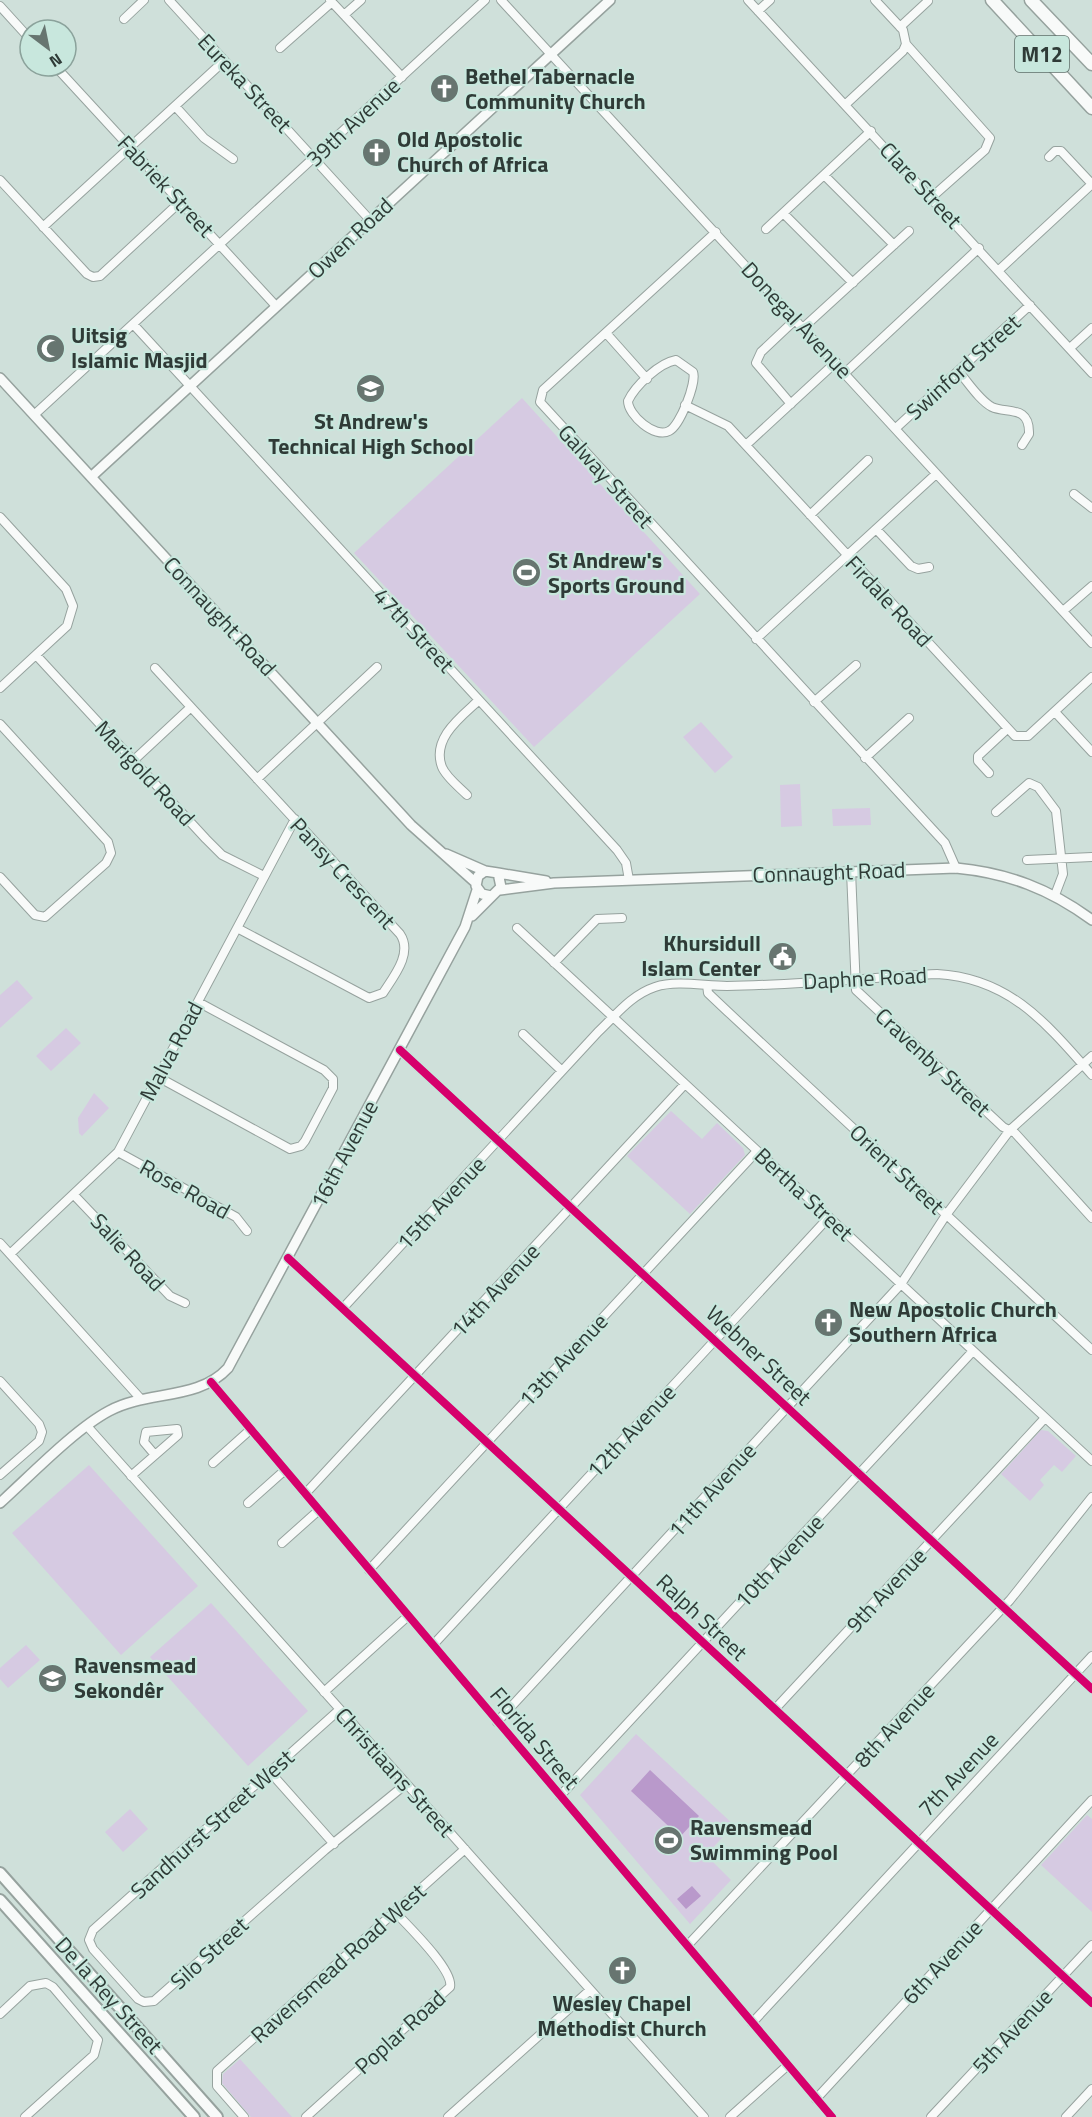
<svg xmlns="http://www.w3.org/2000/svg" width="1092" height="2117" font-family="'Titillium Web',sans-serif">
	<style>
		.green { fill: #d6cae2 }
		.water { fill: #b999cb }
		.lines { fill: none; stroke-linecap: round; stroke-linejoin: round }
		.minor-casing { stroke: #96a29e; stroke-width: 10 }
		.tertiary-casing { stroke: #96a29e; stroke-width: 12 }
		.secondary-casing { stroke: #96a29e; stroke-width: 14 }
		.primary-casing { stroke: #96a29e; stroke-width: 15 }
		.minor { stroke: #f8faf9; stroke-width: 8 }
		.tertiary { stroke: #f8faf9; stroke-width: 9 }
		.secondary { stroke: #f8faf9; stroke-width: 10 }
		.primary { stroke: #f8faf9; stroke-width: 12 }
		.cycleway-casing { stroke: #c8e7dd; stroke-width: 11 }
		.cycleway { stroke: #d6006c; stroke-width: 8 }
		.labels { text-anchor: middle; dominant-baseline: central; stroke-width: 4.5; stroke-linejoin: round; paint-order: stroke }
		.shield { fill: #c8e7dd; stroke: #5d6f69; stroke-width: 1.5 }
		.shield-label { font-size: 21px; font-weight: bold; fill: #2f3b37 }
		.poi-label { font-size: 22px; font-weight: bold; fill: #2f3b37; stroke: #c8e7dd; text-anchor: start }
		.street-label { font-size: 22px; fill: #2f3b37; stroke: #c8e7dd }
	</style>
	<rect width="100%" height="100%" fill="#cfe0da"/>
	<path class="green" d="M522 398 700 594 534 747 354 553Z
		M701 722 733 757 715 773 683 737Z
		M800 784 802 826 781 827 780 785Z
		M870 808 871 825 833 826 832 809Z
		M17 980 33 998 0 1028V995Z
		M66 1028 81 1043 51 1071 36 1056Z
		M94 1093 109 1108 82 1136 79 1133 78 1118Z
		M671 1111 702 1139 717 1123 743 1148 745 1155 690 1214 627 1156Z
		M1041 1430 1048 1431 1076 1456 1062 1472 1054 1465 1040 1480 1044 1485 1030 1501 1001 1474Z
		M89 1465 198 1586 121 1655 12 1533Z
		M211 1603 308 1711 248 1766 150 1657Z
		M26 1645 40 1660 8 1688 0 1679V1668Z
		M636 1734 734 1825 706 1855 731 1880 690 1924 580 1795Z
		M130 1809 148 1829 123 1852 105 1832Z
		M1087 1815 1092 1819V1912L1041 1865Z
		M240 2059 292 2117H251L222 2083 223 2074Z"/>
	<path class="water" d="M650 1770 699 1816 680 1837 631 1791Z
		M692 1886 701 1896 686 1909 677 1899Z"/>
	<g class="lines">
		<defs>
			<path id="minor" d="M169 0 370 220
				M330 0 402 77
				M501 0 1092 643
				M748 0 1092 373
				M0 6 30 39
				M758 11 770 0
				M344 15 361 0
				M124 19 144 0
				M900 27 928 1
				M906 44 990 138 985 150 932 197
				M280 48 332 2
				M55 66 276 306
				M846 104 903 51 906 44 903 30 875 0
				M175 106 204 138 233 159
				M1049 157 1055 151H1061L1092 184
				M824 175 894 245
				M0 180 87 274 93 277 100 276 180 202
				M783 213 853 283
				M43 227 224 61
				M766 229 871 131
				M716 232 543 390 540 402 945 843 956 868
				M999 270 1092 184
				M133 324 617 850 626 863 629 880
				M804 327 909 231
				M606 333 647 379
				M1070 348 1092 328
				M676 360 693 372C697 382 680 426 669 431 655 439 628 415 628 401 635 386 659 363 676 360Z
				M846 372 979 248
				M959 372C968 382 979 400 992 407 1006 414 1030 404 1029 434L1022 445
				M791 404 756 363 761 352 796 319
				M685 405 728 426 1015 736H1028L1092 677
				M34 415 485 0
				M896 428 1030 305
				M746 445 836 362
				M1074 494 1092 508
				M810 515 868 460
				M0 517 66 589 73 606 67 626 0 688
				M876 529 911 566 918 569 929 567
				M1063 611 1092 586
				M756 639 936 474
				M36 655 206 839 222 855 264 876
				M155 668 400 934C413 953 394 976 383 993L369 998 237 928
				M814 702 856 665
				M1055 712 1092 752
				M0 724 108 842 111 853 106 863 45 917 35 915 0 877
				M865 758 909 718
				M134 760 191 707
				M989 773 978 761V756L1007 729
				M257 779 377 667
				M467 795C459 787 446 777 442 767 431 738 462 716 479 700
				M996 812 1029 783 1038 787 1056 811 1063 874 1055 895
				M1027 860 1092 857
				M851 871 856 990 1003 1127 1015 1133 1092 1218
				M517 928 1092 1461
				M554 963 597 919 622 918
				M707 985 708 993 727 1011 1092 1350
				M523 1034 562 1071
				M400 1050 1092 1689
				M158 1077 290 1149 301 1146 305 1141 333 1088V1079L324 1070 198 1002
				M118 1152 236 1217 247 1231
				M74 1195 170 1296 185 1303
				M0 1243 140 1398
				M10 1254 118 1152 295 819
				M288 1258 1092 2003
				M343 1308 598 1032C616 1015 631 995 655 987 677 980 704 986 727 986 797 985 867 978 937 974 1010 978 1047 1024 1092 1075
				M0 1381 39 1424 42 1432 39 1441 0 1475
				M211 1382 832 2117
				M87 1426 704 2117
				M213 1463 250 1430
				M131 1476 178 1435 177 1429 146 1432 144 1442 155 1455
				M305 1494 685 1084
				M248 1503 285 1470
				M282 1543 319 1510
				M369 1570 757 1151
				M433 1645 829 1217
				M324 1692 408 1616
				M775 1709 1045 1418
				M339 1710 93 1930 89 1940 93 1949 138 1999 144 2002 154 2001 325 1850 406 1784
				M497 1722 901 1284 946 1215 1010 1130 1092 1056
				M270 1772 334 1844
				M560 1796 973 1351
				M687 1946 1010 1600 1092 1497
				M0 2014 30 1986 46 1983 53 1987 98 2040 94 2055 25 2117
				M752 2023 1092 1656
				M816 2099 1092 1800
				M244 2117 217 2086V2071L465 1849
				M306 2117 450 1987C454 1970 408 1926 395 1912
				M448 2117 590 1990
				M730 2117 788 2065
				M931 2117 1092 1945
				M1066 2117 1092 2089"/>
			<path id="tertiary" d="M0 378 411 825 476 883
				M91 477 610 0
				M446 854 485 871
				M498 873 546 881
				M500 890 554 883 956 868C1008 873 1050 889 1092 920
				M472 916 501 887 498 873 485 871 478 876 476 886 482 894 491 896
				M0 1503C30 1476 75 1429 109 1411 147 1390 198 1401 228 1368L465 927 477 890"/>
			<path id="secondary" d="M0 1873 217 2117
				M0 1900 194 2117"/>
			<path id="primary" d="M992 0 1092 108
				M1031 0 1092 64"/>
		</defs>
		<use href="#minor" class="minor-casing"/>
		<use href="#tertiary" class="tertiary-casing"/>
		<use href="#secondary" class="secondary-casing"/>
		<use href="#primary" class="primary-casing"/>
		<use href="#minor" class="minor"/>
		<use href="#tertiary" class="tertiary"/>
		<use href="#secondary" class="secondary"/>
		<use href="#primary" class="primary"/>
		<defs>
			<path id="cycleway" d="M400 1050 1092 1689
				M288 1258 1092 2003
				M211 1382 832 2117"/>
		</defs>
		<use href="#cycleway" class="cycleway-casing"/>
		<use href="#cycleway" class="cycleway"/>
	</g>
	<defs>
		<symbol id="church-disc" viewBox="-11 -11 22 22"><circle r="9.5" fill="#677570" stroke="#c8e7dd"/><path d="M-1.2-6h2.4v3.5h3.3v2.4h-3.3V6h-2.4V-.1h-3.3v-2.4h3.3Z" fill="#fff"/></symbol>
		<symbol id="mosque-disc" viewBox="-11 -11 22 22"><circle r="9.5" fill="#677570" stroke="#c8e7dd"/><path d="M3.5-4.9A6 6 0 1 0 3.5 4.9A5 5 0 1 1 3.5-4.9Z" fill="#fff"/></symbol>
		<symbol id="school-disc" viewBox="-11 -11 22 22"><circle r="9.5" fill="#677570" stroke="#c8e7dd"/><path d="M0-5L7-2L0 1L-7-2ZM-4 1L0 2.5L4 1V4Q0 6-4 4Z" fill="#fff"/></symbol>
		<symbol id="stadium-disc" viewBox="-11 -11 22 22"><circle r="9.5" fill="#677570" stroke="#c8e7dd"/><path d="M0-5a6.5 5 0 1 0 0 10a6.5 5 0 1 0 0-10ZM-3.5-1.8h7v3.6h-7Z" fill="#fff"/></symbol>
		<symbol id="civic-disc" viewBox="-11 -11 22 22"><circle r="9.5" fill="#677570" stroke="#c8e7dd"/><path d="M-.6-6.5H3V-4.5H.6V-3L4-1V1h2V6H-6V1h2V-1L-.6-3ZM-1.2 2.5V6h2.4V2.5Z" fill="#fff"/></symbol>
	</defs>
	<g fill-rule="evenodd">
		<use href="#church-disc" x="428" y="72" width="33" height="33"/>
		<use href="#church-disc" x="360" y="136" width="33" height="33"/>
		<use href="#mosque-disc" x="34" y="332" width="33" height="33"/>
		<use href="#school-disc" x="354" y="372" width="33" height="33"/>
		<use href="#stadium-disc" x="510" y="556" width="33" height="33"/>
		<use href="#civic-disc" x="766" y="940" width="33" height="33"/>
		<use href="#church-disc" x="812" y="1306" width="33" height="33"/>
		<use href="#school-disc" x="36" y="1662" width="33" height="33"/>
		<use href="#stadium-disc" x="652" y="1824" width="33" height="33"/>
		<use href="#church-disc" x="606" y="1954" width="33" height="33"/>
	</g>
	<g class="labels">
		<rect class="shield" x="1015" y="36" width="54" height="36" rx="4.5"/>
		<g class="shield-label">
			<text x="1042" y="54">M12</text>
		</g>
		<g class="poi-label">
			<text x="465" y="76">Bethel Tabernacle<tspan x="465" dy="25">Community Church</tspan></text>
			<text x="397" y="139">Old Apostolic<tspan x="397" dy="25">Church of Africa</tspan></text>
			<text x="71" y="335">Uitsig<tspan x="71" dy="25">Islamic Masjid</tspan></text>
			<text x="371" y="421" text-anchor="middle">St Andrew's<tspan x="371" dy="25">Technical High School</tspan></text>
			<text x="548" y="560">St Andrew's<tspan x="548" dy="25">Sports Ground</tspan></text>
			<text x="761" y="943" text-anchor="end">Khursidull<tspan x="761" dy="25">Islam Center</tspan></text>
			<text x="849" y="1309">New Apostolic Church<tspan x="849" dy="25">Southern Africa</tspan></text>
			<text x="74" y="1665">Ravensmead<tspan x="74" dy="25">Sekondêr</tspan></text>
			<text x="690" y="1827">Ravensmead<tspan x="690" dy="25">Swimming Pool</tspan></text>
			<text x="622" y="2003" text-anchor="middle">Wesley Chapel<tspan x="622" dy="25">Methodist Church</tspan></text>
		</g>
		<g class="street-label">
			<text transform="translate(245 83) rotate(47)">Eureka Street</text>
			<text transform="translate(353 122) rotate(-43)">39th Avenue</text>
			<text transform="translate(921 185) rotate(47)">Clare Street</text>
			<text transform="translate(166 186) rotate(47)">Fabriek Street</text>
			<text transform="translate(350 238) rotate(-43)">Owen Road</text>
			<text transform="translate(797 320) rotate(47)">Donegal Avenue</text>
			<text transform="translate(963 367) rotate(-42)">Swinford Street</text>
			<text transform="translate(606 476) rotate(48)">Galway Street</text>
			<text transform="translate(889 601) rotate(47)">Firdale Road</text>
			<text transform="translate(220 616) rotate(47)">Connaught Road</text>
			<text transform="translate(414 630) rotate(47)">47th Street</text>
			<text transform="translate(145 773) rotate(47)">Marigold Road</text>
			<text transform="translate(829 872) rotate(-2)">Connaught Road</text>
			<text transform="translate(343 873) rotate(47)">Pansy Crescent</text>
			<text transform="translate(865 978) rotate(-3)">Daphne Road</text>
			<text transform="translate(171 1051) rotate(-62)">Malva Road</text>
			<text transform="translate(933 1062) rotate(43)">Cravenby Street</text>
			<text transform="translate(344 1154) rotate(-62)">16th Avenue</text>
			<text transform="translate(897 1169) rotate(43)">Orient Street</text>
			<text transform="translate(185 1189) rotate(29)">Rose Road</text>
			<text transform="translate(804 1194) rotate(43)">Bertha Street</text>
			<text transform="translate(441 1203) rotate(-47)">15th Avenue</text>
			<text transform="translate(128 1252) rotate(47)">Salie Road</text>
			<text transform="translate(495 1290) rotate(-47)">14th Avenue</text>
			<text transform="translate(759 1355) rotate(43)">Webner Street</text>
			<text transform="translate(563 1360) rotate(-47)">13th Avenue</text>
			<text transform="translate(631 1431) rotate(-47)">12th Avenue</text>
			<text transform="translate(712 1490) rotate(-48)">11th Avenue</text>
			<text transform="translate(779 1561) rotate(-47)">10th Avenue</text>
			<text transform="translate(886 1590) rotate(-47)">9th Avenue</text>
			<text transform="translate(702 1617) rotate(43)">Ralph Street</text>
			<text transform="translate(894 1725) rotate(-47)">8th Avenue</text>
			<text transform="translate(535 1738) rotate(50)">Florida Street</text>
			<text transform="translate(395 1772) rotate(48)">Christiaans Street</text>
			<text transform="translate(958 1774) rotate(-47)">7th Avenue</text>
			<text transform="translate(212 1824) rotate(-42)">Sandhurst Street West</text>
			<text transform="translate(209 1953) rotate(-42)">Silo Street</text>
			<text transform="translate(942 1962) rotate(-47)">6th Avenue</text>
			<text transform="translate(338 1963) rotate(-42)">Ravensmead Road West</text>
			<text transform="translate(109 1995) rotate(48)">De la Rey Street</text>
			<text transform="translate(1012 2031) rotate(-47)">5th Avenue</text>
			<text transform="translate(400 2032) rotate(-42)">Poplar Road</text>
		</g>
	</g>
	<g transform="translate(48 48) rotate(148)"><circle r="28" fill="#c8e7dd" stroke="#8ba29b" stroke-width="1.5"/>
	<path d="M0-4.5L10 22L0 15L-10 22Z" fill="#677570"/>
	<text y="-9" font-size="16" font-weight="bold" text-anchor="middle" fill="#2f3b37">N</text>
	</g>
</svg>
